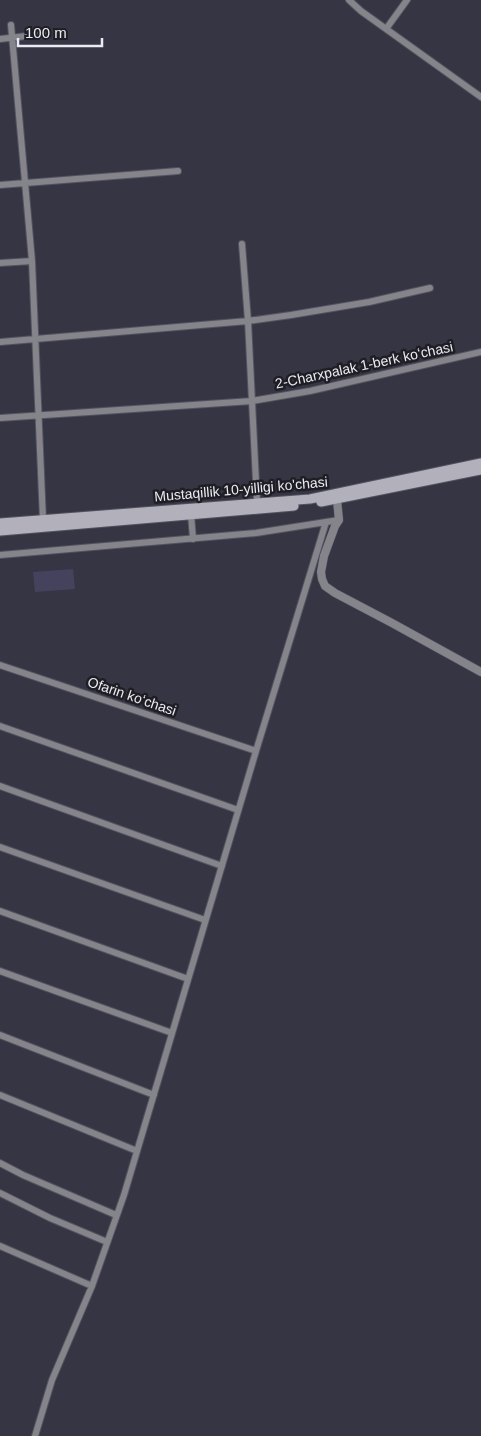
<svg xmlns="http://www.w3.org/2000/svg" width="481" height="1436" font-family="Helvetica,sans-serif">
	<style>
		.green { fill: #45425d }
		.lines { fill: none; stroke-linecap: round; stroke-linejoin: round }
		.minor-casing { stroke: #53525f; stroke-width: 8 }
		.tertiary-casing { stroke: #53525f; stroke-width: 9 }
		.secondary-casing { stroke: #53525f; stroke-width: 11 }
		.minor { stroke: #85848b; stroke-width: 6 }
		.tertiary { stroke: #85848b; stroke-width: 8 }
		.secondary { stroke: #b1b0bb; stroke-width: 9 }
		.labels { text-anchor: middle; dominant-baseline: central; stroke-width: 5; stroke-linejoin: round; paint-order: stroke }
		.street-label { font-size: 14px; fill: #ebeaf3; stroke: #1e1e24 }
	</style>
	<rect width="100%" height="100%" fill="#363543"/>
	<path class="green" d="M73 569 75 589 35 592 33 572Z"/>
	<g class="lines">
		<defs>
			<path id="minor" d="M349 0 361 11 481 97
				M11 25 32 261 43 520
				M386 29 407 0
				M0 39 44 34
				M0 185 178 171
				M242 244 248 321 257 502
				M0 263 32 261
				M0 342 248 321 291 315 369 302 430 288
				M0 418 252 401 310 391 481 352
				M191 514 193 539
				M0 555 256 533 339 520
				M0 665 256 751
				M0 726 238 810
				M0 786 222 866
				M0 847 205 920
				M0 911 188 979
				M0 971 172 1033
				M0 1035 154 1095
				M0 1095 137 1151
				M0 1163 23 1175 116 1215
				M0 1193 50 1218 107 1242
				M0 1246 92 1286
				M35 1436 52 1380 92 1286 124 1195 256 751 326 522"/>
			<path id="tertiary" d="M337 500 339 520 335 526 324 556 321 572 322 579 325 586 335 593 392 623 481 672"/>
			<path id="secondary" d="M321 502 481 470
				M0 523 310 499 481 463
				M0 531 294 506"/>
		</defs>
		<use href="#minor" class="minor-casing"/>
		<use href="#tertiary" class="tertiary-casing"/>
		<use href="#secondary" class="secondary-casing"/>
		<use href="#minor" class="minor"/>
		<use href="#tertiary" class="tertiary"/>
		<use href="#secondary" class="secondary"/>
	</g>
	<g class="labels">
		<g class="street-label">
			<text transform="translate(364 365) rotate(-12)">2-Charxpalak 1-berk koʻchasi</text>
			<text transform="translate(241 489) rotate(-5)">Mustaqillik 10-yilligi ko'chasi</text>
			<text transform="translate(132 696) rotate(19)">Ofarin koʻchasi</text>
		</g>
	</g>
	<path d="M18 38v8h84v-8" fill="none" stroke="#ebeaf3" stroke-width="2.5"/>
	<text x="25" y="38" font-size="15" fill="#ebeaf3" stroke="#1e1e24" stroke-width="4" paint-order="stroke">100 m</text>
</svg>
